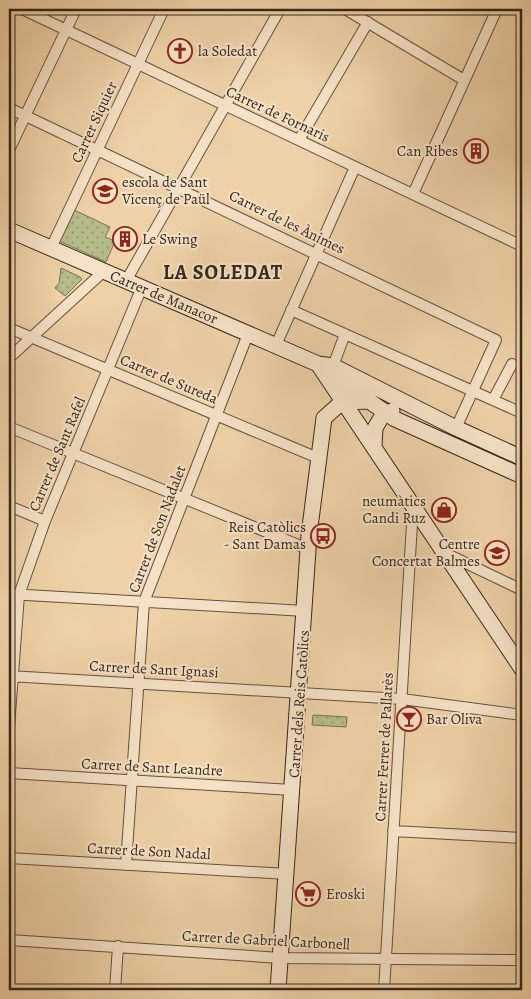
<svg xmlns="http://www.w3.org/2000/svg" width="531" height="999" font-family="Alegreya,serif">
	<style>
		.grass { fill: url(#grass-dots); stroke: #747254 }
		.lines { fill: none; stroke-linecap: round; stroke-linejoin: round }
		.street-casing { stroke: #635240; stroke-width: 12 }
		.secondary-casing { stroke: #34281d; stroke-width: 17 }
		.street { stroke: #f5e1c6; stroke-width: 10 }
		.secondary { stroke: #f5e1c6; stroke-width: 15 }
		.labels { text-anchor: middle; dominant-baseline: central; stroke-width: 4; stroke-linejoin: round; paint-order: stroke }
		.poi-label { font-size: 15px; fill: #34281d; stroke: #f5e1c6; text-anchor: start }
		.street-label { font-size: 15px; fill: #34281d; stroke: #f5e1c6 }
		.district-label { font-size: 20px; font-weight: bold; letter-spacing: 1px; fill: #34281d; stroke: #f5e1c6 }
	</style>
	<defs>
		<pattern id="grass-dots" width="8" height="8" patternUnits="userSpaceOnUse" patternTransform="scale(1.25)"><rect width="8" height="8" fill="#b5bc8a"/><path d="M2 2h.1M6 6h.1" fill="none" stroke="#949970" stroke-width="1.8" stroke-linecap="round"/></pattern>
	</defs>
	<rect width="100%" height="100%" fill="#efd1a7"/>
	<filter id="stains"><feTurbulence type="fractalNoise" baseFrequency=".004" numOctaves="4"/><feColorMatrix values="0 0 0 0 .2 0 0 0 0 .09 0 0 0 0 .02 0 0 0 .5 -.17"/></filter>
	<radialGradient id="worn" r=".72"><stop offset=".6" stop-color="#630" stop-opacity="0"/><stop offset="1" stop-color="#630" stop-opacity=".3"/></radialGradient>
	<path class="grass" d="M74 210 110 227 105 237 115 241 106 262 59 241Z
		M61 268 80 277 82 279 65 296 55 288 59 283Z
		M313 715 347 717 346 727 312 725Z"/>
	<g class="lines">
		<defs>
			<path id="street" d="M22 9 522 246
				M345 9 464 80
				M9 108 496 340 456 428
				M299 140 368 22
				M9 150 76 9
				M413 194 497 9
				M51 248 164 9
				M126 281 280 9
				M291 310 522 413
				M9 328 318 458
				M276 345 355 167
				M9 358 104 271
				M333 366 345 334
				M493 400 512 364
				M9 427 308 549
				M9 506 45 521
				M447 554 522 590
				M9 594 305 611
				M9 676 402 699 522 715
				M9 727 19 595 45 521 142 287
				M9 773 293 790
				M393 831 522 838
				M9 858 287 874
				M126 865 144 602 248 334
				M9 940 281 958 522 960
				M115 990 118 946
				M384 990 413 507"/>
			<path id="secondary" d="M9 230 318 364 333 366 456 428 522 458
				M318 364 522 669
				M329 373 395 419 522 476
				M374 446 375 428 384 413 392 411
				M278 990 309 535 324 418 342 402 370 401"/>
		</defs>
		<use href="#street" class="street-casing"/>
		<use href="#secondary" class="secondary-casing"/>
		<use href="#street" class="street"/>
		<use href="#secondary" class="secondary"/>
	</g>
	<defs>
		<symbol id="church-ring" viewBox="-11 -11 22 22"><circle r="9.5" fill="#f5e1c6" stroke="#8f2418" stroke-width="1.5"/><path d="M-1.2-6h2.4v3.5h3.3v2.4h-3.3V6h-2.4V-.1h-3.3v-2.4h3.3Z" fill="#8f2418"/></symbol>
		<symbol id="building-ring" viewBox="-11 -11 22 22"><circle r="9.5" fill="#f5e1c6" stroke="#8f2418" stroke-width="1.5"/><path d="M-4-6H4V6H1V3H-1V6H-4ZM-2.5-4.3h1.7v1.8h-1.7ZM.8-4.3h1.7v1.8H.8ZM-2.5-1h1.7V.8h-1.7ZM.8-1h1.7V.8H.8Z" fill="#8f2418"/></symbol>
		<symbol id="school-ring" viewBox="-11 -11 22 22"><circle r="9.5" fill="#f5e1c6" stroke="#8f2418" stroke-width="1.5"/><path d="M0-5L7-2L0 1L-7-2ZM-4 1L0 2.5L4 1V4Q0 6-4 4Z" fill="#8f2418"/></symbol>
		<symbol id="shop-ring" viewBox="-11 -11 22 22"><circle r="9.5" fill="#f5e1c6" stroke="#8f2418" stroke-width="1.5"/><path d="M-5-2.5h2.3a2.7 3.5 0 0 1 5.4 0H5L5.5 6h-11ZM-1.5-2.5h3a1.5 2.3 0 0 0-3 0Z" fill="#8f2418"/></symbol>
		<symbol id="bus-ring" viewBox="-11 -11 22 22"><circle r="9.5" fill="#f5e1c6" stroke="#8f2418" stroke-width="1.5"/><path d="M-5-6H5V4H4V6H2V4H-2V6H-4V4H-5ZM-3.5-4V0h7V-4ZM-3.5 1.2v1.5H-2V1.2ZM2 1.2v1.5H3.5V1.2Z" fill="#8f2418"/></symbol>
		<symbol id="bar-ring" viewBox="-11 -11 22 22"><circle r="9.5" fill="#f5e1c6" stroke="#8f2418" stroke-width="1.5"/><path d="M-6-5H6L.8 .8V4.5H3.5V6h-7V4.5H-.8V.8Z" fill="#8f2418"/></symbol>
		<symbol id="supermarket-ring" viewBox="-11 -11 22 22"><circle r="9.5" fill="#f5e1c6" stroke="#8f2418" stroke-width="1.5"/><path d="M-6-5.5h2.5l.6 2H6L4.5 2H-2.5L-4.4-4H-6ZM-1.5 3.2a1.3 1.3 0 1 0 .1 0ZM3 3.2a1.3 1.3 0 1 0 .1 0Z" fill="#8f2418"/></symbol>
	</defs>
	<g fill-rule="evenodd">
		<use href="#church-ring" x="166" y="37" width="28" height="28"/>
		<use href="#building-ring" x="462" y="137" width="28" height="28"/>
		<use href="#school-ring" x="91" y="177" width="28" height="28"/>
		<use href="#building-ring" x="111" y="225" width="28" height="28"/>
		<use href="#shop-ring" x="430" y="496" width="28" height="28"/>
		<use href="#bus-ring" x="309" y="522" width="28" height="28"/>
		<use href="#school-ring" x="483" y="539" width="28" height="28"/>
		<use href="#bar-ring" x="395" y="705" width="28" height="28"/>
		<use href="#supermarket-ring" x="294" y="880" width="28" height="28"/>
	</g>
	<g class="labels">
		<g class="poi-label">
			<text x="198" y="51">la Soledat</text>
			<text x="458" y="151" text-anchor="end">Can Ribes</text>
			<text x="122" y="182">escola de Sant<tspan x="122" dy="17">Vicenç de Paül</tspan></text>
			<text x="142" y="239">Le Swing</text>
			<text x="426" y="501" text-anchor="end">neumàtics<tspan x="426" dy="17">Candi Ruz</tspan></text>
			<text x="306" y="527" text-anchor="end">Reis Catòlics<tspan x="306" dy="17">- Sant Damas</tspan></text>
			<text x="480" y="544" text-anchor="end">Centre<tspan x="480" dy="17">Concertat Balmes</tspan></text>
			<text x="426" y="719">Bar Oliva</text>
			<text x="326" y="894">Eroski</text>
		</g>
		<g class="street-label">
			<text transform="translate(278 114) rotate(25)">Carrer de Fornaris</text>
			<text transform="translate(94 122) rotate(-65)">Carrer Siquier</text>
			<text transform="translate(287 222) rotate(26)">Carrer de les Ànimes</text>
			<text transform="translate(164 297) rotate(23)">Carrer de Manacor</text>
			<text transform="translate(169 379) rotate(23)">Carrer de Sureda</text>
			<text transform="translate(57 454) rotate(-67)">Carrer de Sant Rafel</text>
			<text transform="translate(157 529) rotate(-69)">Carrer de Son Nadalet</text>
			<text transform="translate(154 669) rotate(3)">Carrer de Sant Ignasi</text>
			<text transform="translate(299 704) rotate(-86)">Carrer dels Reis Catòlics</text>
			<text transform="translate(384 747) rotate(-87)">Carrer Ferrer de Pallarès</text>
			<text transform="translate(152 767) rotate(3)">Carrer de Sant Leandre</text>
			<text transform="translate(149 851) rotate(3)">Carrer de Son Nadal</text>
			<text transform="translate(266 940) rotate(3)">Carrer de Gabriel Carbonell</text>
		</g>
		<g class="district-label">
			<text x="223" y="272">LA SOLEDAT</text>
		</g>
	</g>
	<rect width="531" height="999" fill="none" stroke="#efd1a7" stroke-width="30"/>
	<rect x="10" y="10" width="511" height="979" fill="none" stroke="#34281d" stroke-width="2.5"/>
	<rect x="15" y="15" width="501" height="969" fill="none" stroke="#34281d"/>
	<rect width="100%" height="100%" filter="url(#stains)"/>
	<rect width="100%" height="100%" fill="url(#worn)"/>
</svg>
